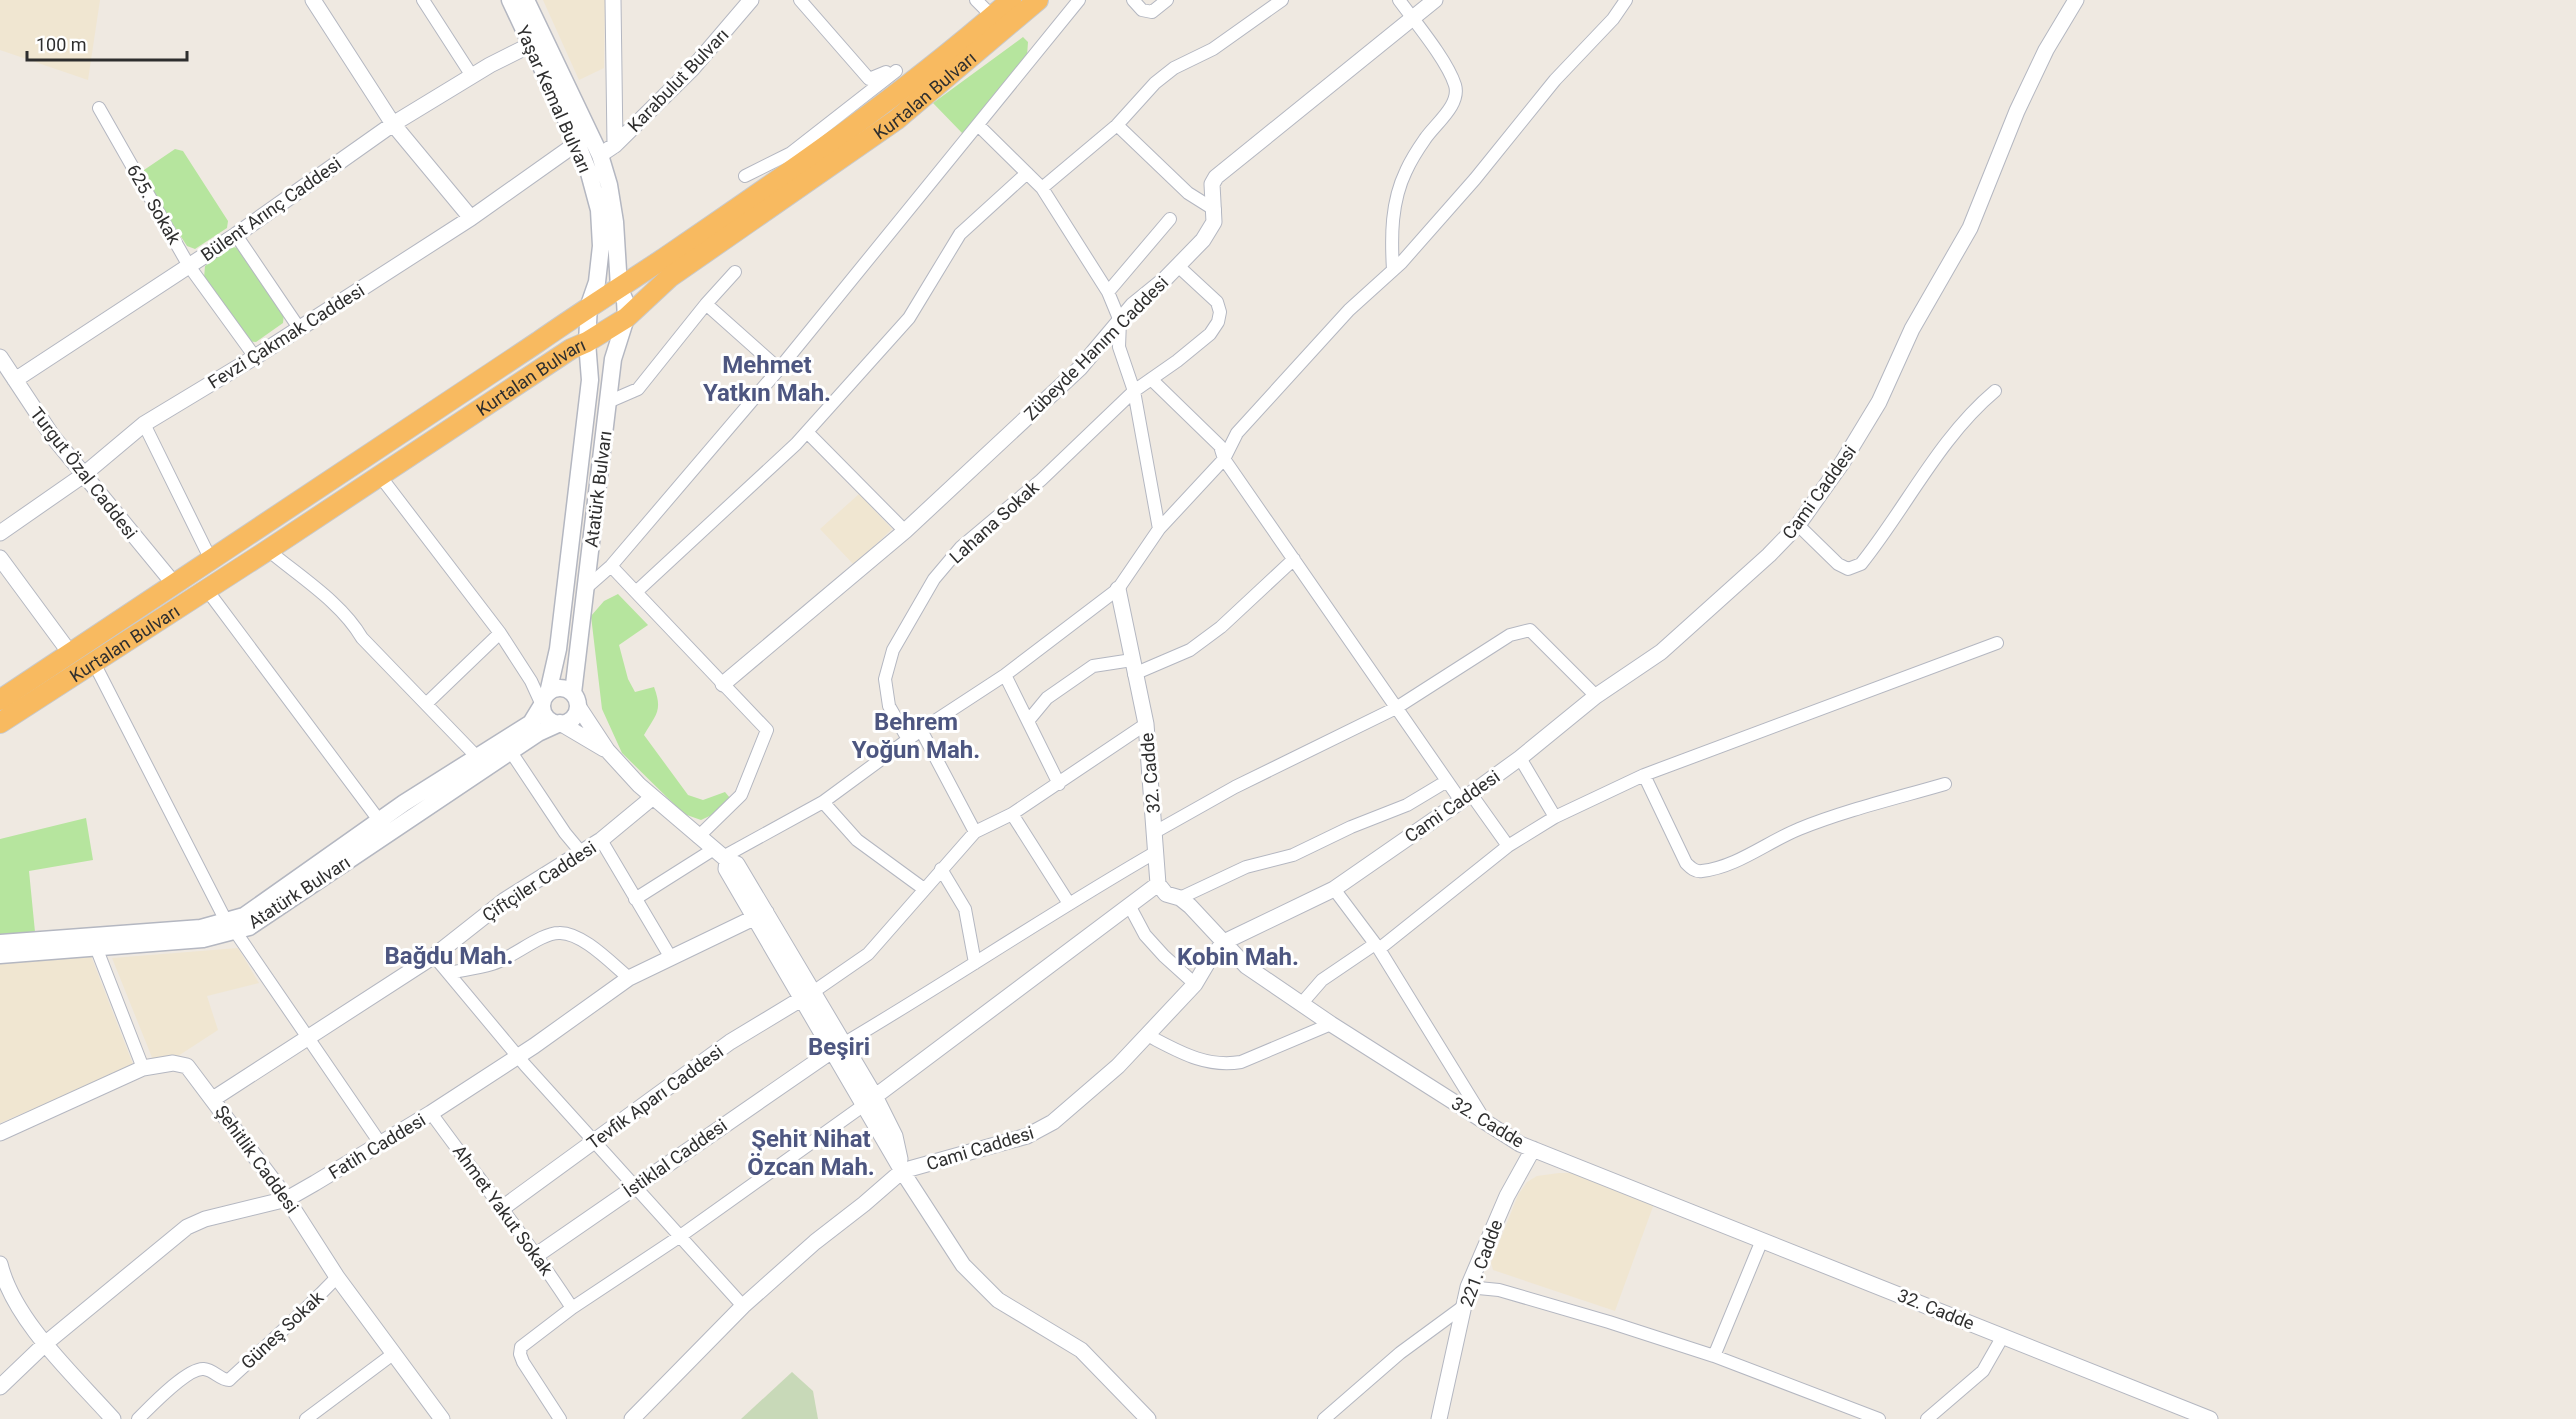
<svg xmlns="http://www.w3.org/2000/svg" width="2576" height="1419" font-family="Roboto,sans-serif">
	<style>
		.education { fill: #f0e6d1 }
		.green { fill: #b6e59e }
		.cemetery { fill: #c8d9b8 }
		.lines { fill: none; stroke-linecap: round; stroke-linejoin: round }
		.minor-casing { stroke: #b4b7c1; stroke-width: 14 }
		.tertiary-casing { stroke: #b4b7c1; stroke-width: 17 }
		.secondary-casing { stroke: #b4b7c1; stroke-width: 19 }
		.trunk-casing { stroke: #c9c9c9; stroke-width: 22 }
		.minor { stroke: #fff; stroke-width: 12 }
		.tertiary { stroke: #fff; stroke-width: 15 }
		.secondary { stroke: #fff; stroke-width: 16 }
		.trunk { stroke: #f8ba60; stroke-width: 20 }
		.labels { text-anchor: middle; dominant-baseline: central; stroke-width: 6; stroke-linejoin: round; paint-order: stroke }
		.street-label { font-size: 18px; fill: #2e2e2e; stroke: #fff }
		.district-label { font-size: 24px; font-weight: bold; fill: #4d5680; stroke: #fff }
	</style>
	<rect width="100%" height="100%" fill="#efe9e1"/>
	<path class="education" d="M0 0H100L88 80 0 50Z
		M543 0H605L604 68 579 80Z
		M859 494 892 529 854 565 820 529Z
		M238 948 259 983 207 996 218 1030 178 1056 153 1060 112 958Z
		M91 956 134 1067 0 1123V962Z
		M1559 1173H1581L1655 1201 1615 1311 1493 1270 1491 1263 1518 1195 1527 1182 1537 1176Z"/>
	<path class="green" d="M1023 37 1028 42 1027 56 963 134 933 103Z
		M175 149 183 151 228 221 227 228 195 249 187 246 144 179V170Z
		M232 247 240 248 284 313 283 323 256 342 245 341 204 278 205 266Z
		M618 594 648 625 619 645 628 679 635 692 654 687C663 711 656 714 644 735L688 795 703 800 725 792 730 798 716 813 701 820 684 814 622 753 602 709 591 616 604 601Z
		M86 818 93 860 29 871 35 932 0 935V839Z"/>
	<path class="cemetery" d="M792 1372 813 1391 818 1419H741Z"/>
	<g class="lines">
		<defs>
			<path id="minor" d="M423 0 472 76
				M800 0 869 79 886 72
				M976 0 992 16
				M1133 0 1142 10 1152 12 1167 0
				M99 108 189 266 255 357
				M978 125 1042 188 1108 292 1120 321 1119 347 1134 391 1159 529
				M1117 125 1188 193 1215 210
				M745 176 791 153 896 71
				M1042 188 1117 125 1155 83 1174 68 1213 49 1282 0
				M236 235 299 328
				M1393 270C1391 236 1391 202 1406 171 1411 160 1418 149 1425 139 1435 124 1461 105 1455 85 1447 60 1415 22 1399 0
				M1108 292 1170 219
				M706 304 779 369
				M1151 379 1220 446 1224 459 1461 801
				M608 402 638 389 706 304 735 272
				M144 424 211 560
				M807 432 905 531
				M380 476 500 633 531 681 542 705
				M1798 525 1838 564 1848 569 1861 564C1906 508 1939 438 1995 391
				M268 550C300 577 341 602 362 638L477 757
				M611 566 767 730 741 795 698 837
				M586 588 611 566 779 369 1079 0
				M207 590 384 827
				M636 592 796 444 909 318 960 234 1027 173
				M93 661 226 921 235 931 380 1143
				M1134 674 1190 650 1221 627 1294 559
				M1005 675 1059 784
				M426 704 500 633
				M1028 721 1047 698 1093 666 1132 660
				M921 730 975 832
				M909 741 889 706 885 679 893 650 934 579 961 547 1041 480 1134 391 1177 361 1210 334 1218 322 1220 312 1217 302 1178 266
				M511 752 565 833 580 851
				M1520 758 1555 817
				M1644 775 1686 863C1691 868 1695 872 1702 871 1737 867 1767 842 1799 829 1846 810 1897 798 1945 784
				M1471 794 1508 846
				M823 802 857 840 924 889
				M1012 814 1068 902
				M1155 832 1235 787 1396 708 1510 635 1530 630 1596 696
				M601 840 671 958
				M723 857 823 802 921 730 1005 675 1118 589 1159 529 1224 459 1237 433 1349 310 1401 263 1475 179 1555 80 1613 19 1626 0
				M941 869 965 909 975 963
				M1334 889 1379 949 1485 1121
				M1180 898 1246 867 1293 855 1351 827 1407 805 1447 781
				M635 899 714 849
				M1129 905 1145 935 1164 956 1195 984
				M94 942 143 1068
				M1379 949 1508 846 1555 817 1644 775 1997 643
				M434 956 525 1065 743 1306
				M450 973C464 970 478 968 492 964 513 958 540 933 559 933 582 932 612 964 629 978
				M813 992 868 954 975 832 1012 814 1146 724
				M1302 1003 1322 980 1375 944
				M1147 1035C1178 1051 1205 1068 1241 1062L1331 1024
				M843 1044C948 982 1050 913 1156 852
				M431 1113C478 1178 529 1241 572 1308
				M1468 1287 1499 1290 1609 1322 1714 1356 1879 1419
				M1714 1356 1762 1240
				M138 1419C150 1407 188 1367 204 1369 214 1370 220 1380 229 1380 266 1346 303 1313 337 1277
				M306 1419 393 1354
				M560 1419 523 1362 520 1354 521 1347 572 1308 679 1237 864 1105
				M1324 1419 1400 1353 1464 1306
				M1927 1419 1983 1371 2003 1336"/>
			<path id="tertiary" d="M313 0 393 124 471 218
				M613 0 615 145
				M600 155 615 145 692 69 751 0
				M0 357 53 437 174 584
				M15 380 236 235 393 124 490 65 530 45
				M0 533 82 476 144 424 255 357 471 218 577 143
				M0 558 70 653
				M1118 589 1146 724 1158 884 1166 894 1180 898 1190 906 1246 966 1331 1024 1520 1144 2210 1419
				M723 684 905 531 1080 368 1133 305 1165 279 1203 240 1214 222 1212 184 1216 177 1435 0
				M578 706 607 750 639 785 727 860 737 864 875 1096 895 1136 900 1159
				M560 723 604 749
				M727 860 726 869 902 1171 963 1265 998 1300 1081 1350 1148 1419
				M213 1099 434 956 505 900 601 840 653 797
				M869 1101 1158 884
				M0 1133 143 1068 173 1063 187 1066 287 1199 337 1277 442 1419
				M501 1209 730 1042 811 993
				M538 1254 839 1046
				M0 1264C14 1321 74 1375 113 1419
				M0 1387 46 1343 187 1227 205 1219 287 1199 315 1183 431 1113 534 1046 629 978 766 912
				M632 1419 743 1306 815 1242 864 1204 902 1171 1027 1136 1053 1122 1118 1066 1195 984 1208 962 1224 942 1334 889 1461 801 1520 758 1596 696 1661 652 1769 555 1798 525 1842 463 1879 402 1912 329 1970 228 2017 111 2046 50 2076 0
				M1439 1419 1468 1287 1507 1196 1533 1149"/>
			<path id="secondary" d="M510 0 577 143 589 173 599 210 601 246 597 282 589 305 587 342 590 380 558 649 548 693
				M526 0 600 155 609 185 615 222 619 287 625 301 626 318 613 359 573 693
				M542 706a18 18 0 1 1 36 0a18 18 0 1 1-36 0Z
				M0 943 201 928 244 916 404 803 531 723 542 705
				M0 955 203 939 249 927 538 733 560 723"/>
			<g id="trunk">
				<path d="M0 700 538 342C578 314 619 288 660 261 780 179 901 97 1011 0"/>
				<path id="s1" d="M0 723 268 550 571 349 587 342 626 318 670 277 896 120 1038 0"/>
			</g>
		</defs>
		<use href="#minor" class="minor-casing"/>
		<use href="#tertiary" class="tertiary-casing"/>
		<use href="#secondary" class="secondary-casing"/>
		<use href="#trunk" class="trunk-casing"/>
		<use href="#minor" class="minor"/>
		<use href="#tertiary" class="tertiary"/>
		<use href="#secondary" class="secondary"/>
		<use href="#trunk" class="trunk"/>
	</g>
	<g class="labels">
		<g class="street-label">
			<text transform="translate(678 80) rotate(-46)">Karabulut Bulvarı</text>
			<text stroke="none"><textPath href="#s1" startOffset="1119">Kurtalan Bulvarı</textPath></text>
			<text transform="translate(554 99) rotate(66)">Yaşar Kemal Bulvarı</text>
			<text transform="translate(154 204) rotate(60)">625. Sokak</text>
			<text transform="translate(271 209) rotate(-35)">Bülent Arınç Caddesi</text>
			<text transform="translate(286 336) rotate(-32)">Fevzi Çakmak Caddesi</text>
			<text transform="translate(1096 348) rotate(-45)">Zübeyde Hanım Caddesi</text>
			<text stroke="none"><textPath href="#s1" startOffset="634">Kurtalan Bulvarı</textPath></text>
			<text transform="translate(84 473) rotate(52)">Turgut Özal Caddesi</text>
			<text transform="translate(598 489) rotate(-83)">Atatürk Bulvarı</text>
			<text transform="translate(1819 492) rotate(-54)">Cami Caddesi</text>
			<text transform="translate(994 522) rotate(-42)">Lahana Sokak</text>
			<text stroke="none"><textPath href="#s1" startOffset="148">Kurtalan Bulvarı</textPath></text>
			<text transform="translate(1150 773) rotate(-95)">32. Cadde</text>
			<text transform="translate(1452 806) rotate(-35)">Cami Caddesi</text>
			<text transform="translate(539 881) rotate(-33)">Çiftçiler Caddesi</text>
			<text transform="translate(299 892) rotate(-33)">Atatürk Bulvarı</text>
			<text transform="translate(655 1097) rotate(-36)">Tevfik Aparı Caddesi</text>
			<text transform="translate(1488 1122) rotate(31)">32. Cadde</text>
			<text transform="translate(377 1146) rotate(-31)">Fatih Caddesi</text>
			<text transform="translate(980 1148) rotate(-17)">Cami Caddesi</text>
			<text transform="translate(675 1158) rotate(-35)">İstiklal Caddesi</text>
			<text transform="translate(257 1159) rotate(54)">Şehitlik Caddesi</text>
			<text transform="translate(503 1210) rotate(54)">Ahmet Yakut Sokak</text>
			<text transform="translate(1481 1263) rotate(-70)">221. Cadde</text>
			<text transform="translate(1936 1309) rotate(22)">32. Cadde</text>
			<text transform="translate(282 1330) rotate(-43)">Güneş Sokak</text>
		</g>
		<g class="district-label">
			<text x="767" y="365">Mehmet<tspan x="767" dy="28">Yatkın Mah.</tspan></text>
			<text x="916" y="722">Behrem<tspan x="916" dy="28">Yoğun Mah.</tspan></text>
			<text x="449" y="956">Bağdu Mah.</text>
			<text x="1238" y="957">Kobin Mah.</text>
			<text x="839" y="1047">Beşiri</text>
			<text x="811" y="1139">Şehit Nihat<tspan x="811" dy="28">Özcan Mah.</tspan></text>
		</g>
	</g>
	<path d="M27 51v9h160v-9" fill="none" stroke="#2e2e2e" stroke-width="3"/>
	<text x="36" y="51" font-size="18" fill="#2e2e2e" stroke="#ffffff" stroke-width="4.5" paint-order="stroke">100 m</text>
</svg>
